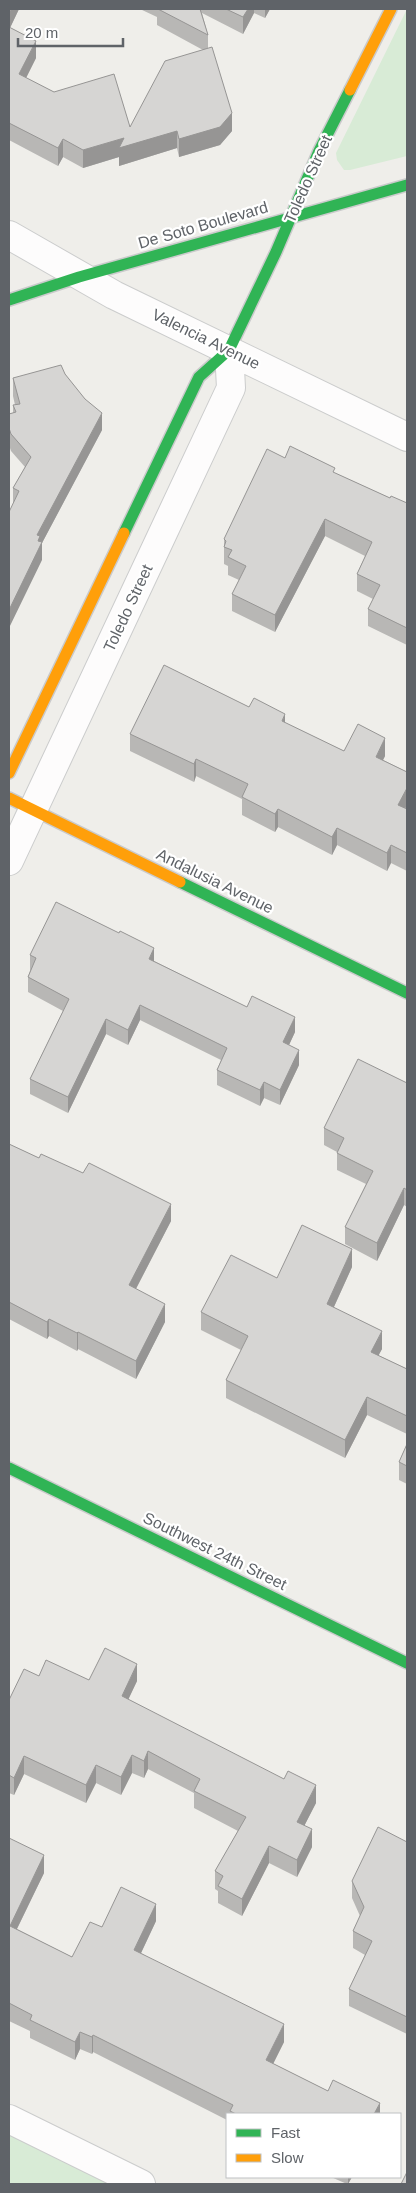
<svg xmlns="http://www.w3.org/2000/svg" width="416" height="2193" font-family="Arial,sans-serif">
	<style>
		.green { fill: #d8ebd6 }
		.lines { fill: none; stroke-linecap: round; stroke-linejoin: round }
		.street-casing { stroke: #cbcccc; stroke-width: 30 }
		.fast-casing { stroke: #cacacb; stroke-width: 14 }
		.slow-casing { stroke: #cacacb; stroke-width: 14 }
		.street { stroke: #fdfcfc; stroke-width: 28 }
		.fast { stroke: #30b455; stroke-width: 11 }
		.slow { stroke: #ff9f0a; stroke-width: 11 }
		.wall { fill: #b8b7b5 }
		.shaded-wall { fill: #969594 }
		.building { fill: #d6d5d3; stroke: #969594 }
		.labels { text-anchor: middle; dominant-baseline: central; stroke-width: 4.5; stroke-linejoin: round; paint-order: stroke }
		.street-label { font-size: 16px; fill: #5f6368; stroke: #fff }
	</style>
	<rect width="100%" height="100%" fill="#efeeea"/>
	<path class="green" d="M407 9V156L350 170H344L337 160 336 153Z
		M9 2132 114 2184H9Z"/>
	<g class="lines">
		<defs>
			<path id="street" d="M9 235 114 295 407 437
				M9 861 231 388 229 350
				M9 2119 141 2184"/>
			<path id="fast" d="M9 300 79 277 407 185
				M124 533 199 377 229 350 276 252 319 151 350 90
				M180 882 407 993
				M9 1468 407 1663"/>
			<path id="slow" d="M350 90 391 9
				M9 773 124 533
				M9 798 180 882"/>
		</defs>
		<use href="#street" class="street-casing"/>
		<use href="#fast" class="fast-casing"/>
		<use href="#slow" class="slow-casing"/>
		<use href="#street" class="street"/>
		<use href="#fast" class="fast"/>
		<use href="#slow" class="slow"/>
	</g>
	<path class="wall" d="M9 9H19L10 28 36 58 26 78 54 92 130 127 203 50 157 25V17L140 9H270L265 18 254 13 243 34 202 13 208 35V48L232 131 220 145 179 157 177 148 119 166V157L83 168 63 157 58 166 9 140Z
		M65 374 102 430 42 543V560L13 503V488L25 467 11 451 9 445V414L13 413V405H15L13 396V378Z
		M335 473 390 498 407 503V645L368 626V609L373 599 357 591V574L365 556 325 536 275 632 232 611V594L239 580 228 575V566L224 564V539Z
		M249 707 285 723 344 751 385 756 383 760 407 772V805L406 809H407V871L391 863 387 871 337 845 332 855 278 827 275 832 242 815V799L196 776 194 782 130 751V734Z
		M30 955 154 961 295 1032 289 1045 299 1065 280 1105 264 1098 260 1106 217 1085V1070L221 1060 140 1020 128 1045 106 1034 68 1113 30 1094V1079L63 1011 28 992V977L30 971Z
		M407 1083V1207L404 1205 377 1261 345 1244V1227L366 1184 337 1170V1152L324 1145V1128Z
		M9 1144 171 1221 136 1289 165 1322 136 1379 78 1349 77 1351 49 1336 47 1339 9 1319Z
		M352 1267 334 1307 382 1349 378 1355 407 1369V1434L367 1415 345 1458 226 1398V1380L241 1350 201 1330V1312L277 1278Z
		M407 1444V1484L399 1480V1462Z
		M39 1676 89 1680 137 1681 128 1699 316 1803 304 1826 312 1847 297 1877 269 1863 242 1916 218 1903V1891L215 1889V1871L238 1831 194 1808V1793L148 1769 144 1778 132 1773 121 1795 96 1783 86 1803 24 1774 14 1795 9 1793V1700Z
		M9 1838 44 1873 17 1929 72 1957 102 1927 156 1921 141 1953 284 2042 273 2064 328 2091 380 2114H227V2120L93 2052 92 2054 80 2049 75 2060 30 2038V2031L9 2021Z
		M407 1842V2034L349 2006V1989L365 1955 353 1948V1931L360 1916 352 1898V1881Z
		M331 2177H352L348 2184H347Z"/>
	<path class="shaded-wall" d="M11 9H19L9 30V13Z
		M248 9H254V13L243 34V17Z
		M265 9H270L265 18Z
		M36 41V58L19 92V74Z
		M232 113V131L220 145 179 157V139Z
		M177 131V148L119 166V157L83 168V150L124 138Z
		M63 139V157L58 166V148Z
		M102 413V430L42 543V560L9 628V610L37 535Z
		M325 519V536L275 632V615Z
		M285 714V731L282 721Z
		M385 738V756L376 774V757Z
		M196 759V776L194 782V764Z
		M407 788V805L398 822V805Z
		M278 809V827L275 832V814Z
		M337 828V845L332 855V837Z
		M391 845V863L387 871V853Z
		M154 948V963L149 959Z
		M140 1005V1020L128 1045V1030Z
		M295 1017V1032L283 1058V1042Z
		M106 1019V1034L68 1113V1097Z
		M299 1050V1065L280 1105V1090Z
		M264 1082V1098L260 1106V1090Z
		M404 1188V1205L377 1261V1243Z
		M171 1204V1221L129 1302V1285Z
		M352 1249V1267L327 1322V1304Z
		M165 1304V1322L136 1379V1361Z
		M49 1319V1336L47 1339V1322Z
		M382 1331V1349L371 1370V1352Z
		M78 1332V1349L77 1351V1333Z
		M367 1397V1415L345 1458V1440Z
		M137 1664V1681L122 1713V1696Z
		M148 1751V1769L144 1778V1761Z
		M132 1755V1773L121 1795V1777Z
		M24 1756V1774L14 1795V1778Z
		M96 1765V1783L86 1803V1785Z
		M316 1785V1803L297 1840V1822Z
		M312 1829V1847L297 1877V1860Z
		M269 1846V1863L242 1916V1899Z
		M44 1855V1873L10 1943V1926Z
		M156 1904V1921L134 1968V1950Z
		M284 2024V2042L266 2078V2060Z
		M80 2032V2049L75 2060V2042Z
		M93 2035V2052L92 2054V2037Z
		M380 2103V2114H374Z
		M348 2177H352L348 2184Z"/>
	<path class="building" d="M158 9H200L208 35Z
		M226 9H248L243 17Z
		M9 27 36 41 19 74 54 92 114 74 130 127 165 61 212 47 232 113 220 127 179 139 177 131 119 148 124 138 83 150 63 139 58 148 9 123Z
		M61 365 65 374 85 399 102 413 37 535 40 536 38 541 42 542 9 610V512L19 491 13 488 31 457 11 434 9 428V414L16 412 13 405 20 404 13 378Z
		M290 446 335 468 333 472 390 498 391 496 407 503V628L368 609 380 585 357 574 372 542 325 519 275 615 232 594 246 566 228 557 232 550 224 547 226 541 224 539 267 449 285 458Z
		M164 665 249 707 254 698 285 714 282 721 344 751 358 724 385 738 376 757 407 772V788L398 805 407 809V853L391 845 387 853 337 828 332 837 278 809 275 814 242 797 248 784 196 759 194 764 130 734Z
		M56 902 119 933 120 931 154 948 149 959 247 1007 252 996 295 1017 283 1042 299 1050 280 1090 264 1082 260 1090 217 1070 227 1048 140 1005 128 1030 106 1019 68 1097 30 1079 69 999 28 977 36 958 30 955Z
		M358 1059 407 1083V1190L404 1188 377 1243 345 1227 373 1171 337 1153 344 1138 324 1128Z
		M9 1144 39 1158 41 1154 83 1173 89 1163 171 1204 129 1285 165 1304 136 1361 78 1332 77 1333 49 1319 47 1322 9 1302Z
		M302 1225 352 1249 327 1304 382 1331 371 1352 407 1369V1416L367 1397 345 1440 226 1380 248 1336 201 1312 231 1255 277 1278Z
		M407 1444V1466L399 1462Z
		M105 1648 137 1664 122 1696 284 1779 288 1771 316 1785 297 1822 312 1829 297 1860 269 1846 242 1899 218 1886 223 1876 215 1871 246 1817 194 1791 200 1779 148 1751 144 1761 132 1755 121 1777 96 1765 86 1785 24 1756 14 1778 9 1775V1700L24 1669 39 1676 46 1660 89 1680Z
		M378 1827 407 1842V2017L349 1989 372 1941 353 1931 364 1907 352 1881Z
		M9 1838 44 1855 10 1926 72 1957 90 1922 102 1927 121 1887 156 1904 134 1950 284 2024 266 2060 328 2091 333 2080 380 2103 374 2114H236L230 2111 233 2105 93 2035 92 2037 80 2032 75 2042 30 2020 32 2015 9 2003Z
		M407 2172V2184H401Z"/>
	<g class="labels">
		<g class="street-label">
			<text transform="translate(308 179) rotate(-66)">Toledo Street</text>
			<text transform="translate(203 225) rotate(-16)">De Soto Boulevard</text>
			<text transform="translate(206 339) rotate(26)">Valencia Avenue</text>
			<text transform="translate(128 608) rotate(-65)">Toledo Street</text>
			<text transform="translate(215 881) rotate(26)">Andalusia Avenue</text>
			<text transform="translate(215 1551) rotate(26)">Southwest 24th Street</text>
		</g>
	</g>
	<rect width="416" height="2193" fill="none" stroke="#5f6368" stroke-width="20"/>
	<rect x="226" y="2113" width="175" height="65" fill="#ffffff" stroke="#bfc1c3"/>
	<rect x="236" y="2129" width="25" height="8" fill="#30b455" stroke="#bfc1c3"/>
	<text x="271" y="2138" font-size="15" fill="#5f6368">Fast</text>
	<rect x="236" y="2154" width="25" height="8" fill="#ff9f0a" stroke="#bfc1c3"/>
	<text x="271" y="2163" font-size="15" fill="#5f6368">Slow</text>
	<path d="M18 38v8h105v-8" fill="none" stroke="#5f6368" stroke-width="2.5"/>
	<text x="25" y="38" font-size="15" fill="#5f6368" stroke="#ffffff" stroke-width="4" paint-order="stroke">20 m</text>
</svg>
